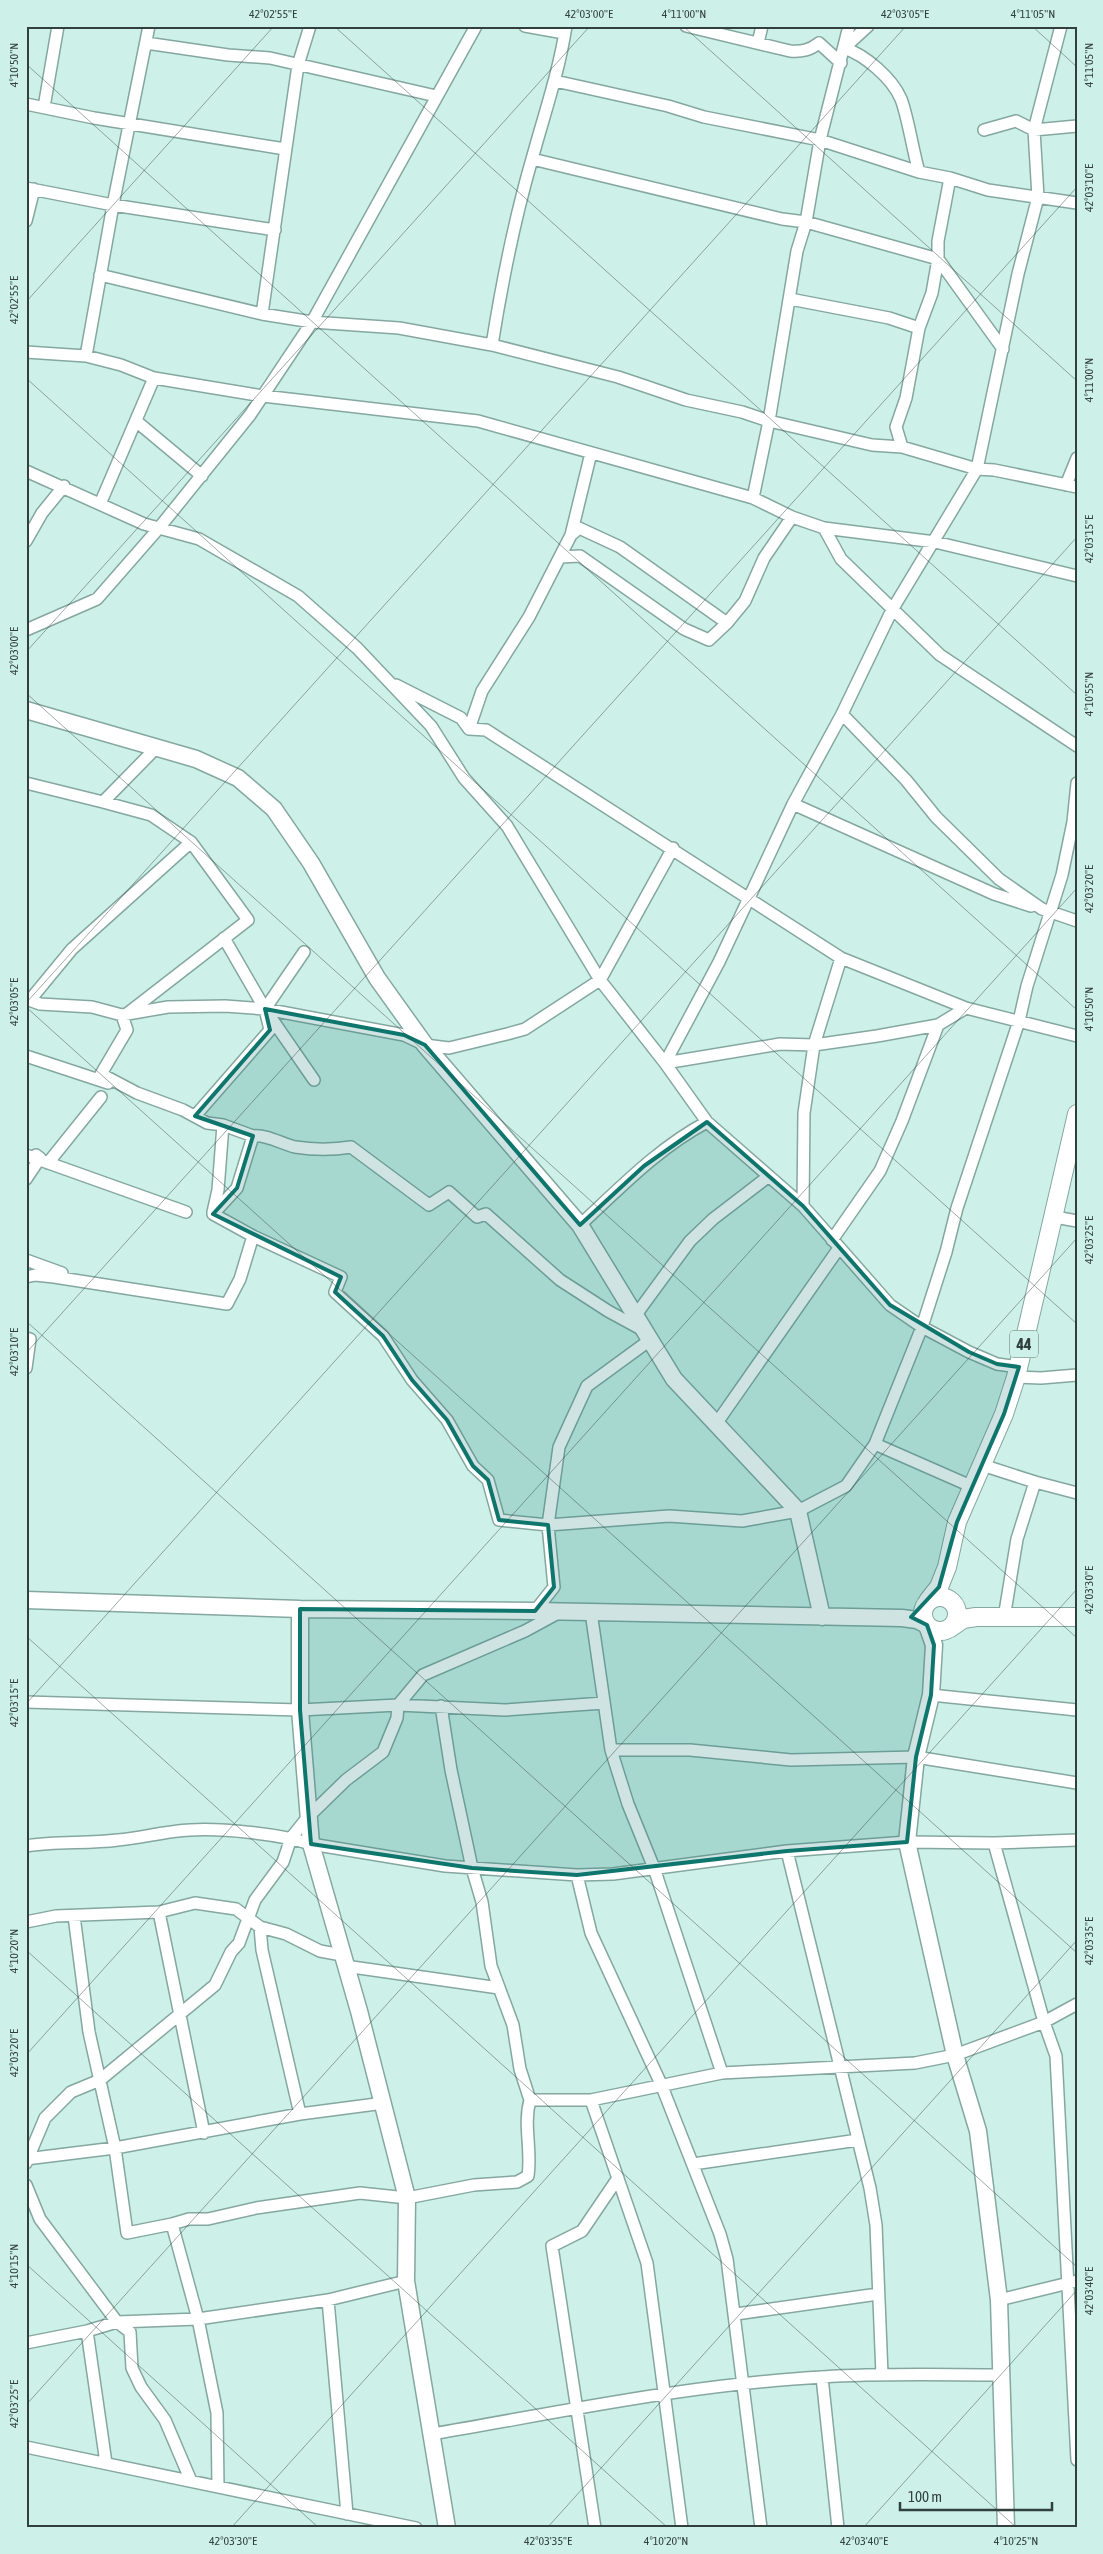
<svg xmlns="http://www.w3.org/2000/svg" width="1103" height="2554" font-family="'Asap Condensed',sans-serif">
	<style>
		.lines { fill: none; stroke-linecap: round; stroke-linejoin: round }
		.street-casing { stroke: #84a7a0; stroke-width: 14 }
		.secondary-casing { stroke: #84a7a0; stroke-width: 19 }
		.primary-casing { stroke: #84a7a0; stroke-width: 20 }
		.street { stroke: #fff; stroke-width: 11 }
		.secondary { stroke: #fff; stroke-width: 16 }
		.primary { stroke: #fff; stroke-width: 18 }
		.marked { fill: #0f766e; fill-opacity: 0.2; stroke: #0f766e; stroke-width: 4; stroke-linejoin: round }
		.ticks { fill: none; stroke: #31403c; stroke-width: 1; stroke-opacity: 0.45 }
		.labels { text-anchor: middle; dominant-baseline: central; stroke-width: 4.5; stroke-linejoin: round; paint-order: stroke }
		.shield { fill: #cdf1e9; stroke: #607570; stroke-width: 1 }
		.shield-label { font-size: 16px; font-weight: bold; fill: #31403c }
		.neatline { fill: none; stroke: #31403c; stroke-width: 2 }
		.ticks-label { font-size: 12px; text-anchor: middle; fill: #31403c }
	</style>
	<rect width="100%" height="100%" fill="#cdf1e9"/>
	<g class="lines">
		<defs>
			<path id="street" d="M525 26 564 33
				M686 26 790 51C802 52 810 50 819 43L841 63
				M146 43 228 55 270 58 436 96
				M758 43 762 26
				M844 48C865 55 892 78 901 99 908 117 913 152 919 172L950 178 938 241V259L1003 349
				M844 48 868 26
				M555 81 668 106 704 117 820 140 919 172
				M26 104 94 118 285 149
				M44 107 58 26
				M984 130 1016 121 1034 130 1077 126
				M532 159 782 219 806 222 938 259 932 293 919 328 906 398 896 427 902 447
				M950 178 988 190 1077 203
				M26 188 113 205 275 230
				M26 221 34 189
				M100 275 262 314 312 322 399 328 492 345 618 377 686 400 742 412 769 421 872 445 902 447 977 469 1018 274 1038 197 1034 130 1061 26
				M790 299 889 318 919 328
				M262 314 298 65 310 26
				M492 345C502 282 514 221 532 159 544 115 559 72 566 26
				M26 352 86 356 121 365 154 378 263 396 478 421 753 498 792 517 824 528 935 542 1077 576
				M86 356 113 205 149 26
				M136 421 202 476
				M26 471 144 524 199 539 298 596 357 648 431 726 464 778 507 826 600 980 665 1063 707 1122 803 1206 890 1305 922 1327 969 1352 997 1364 1019 1367
				M1066 485 1077 458
				M753 498 769 421 797 251 806 222 820 140 849 26
				M100 504 154 378
				M824 528 841 559 940 655 1077 746
				M571 535 579 528 620 547 727 623 745 601 764 558 792 517
				M26 541 42 513 64 486
				M560 557 580 556 684 629 709 640 727 623
				M26 630 97 599 159 528 250 415 312 322 476 26
				M396 685 461 718 469 729 486 730 841 958 966 1008 1077 1036
				M842 714 906 780 936 817 999 879 1042 909 1077 921
				M469 729 482 691 529 617 571 535 591 453
				M26 783 103 802 156 748
				M103 802 151 815 191 842 248 920 128 1013
				M793 804 994 894 1031 906
				M224 938 265 1009 314 1080
				M26 999 40 1004 92 1007 122 1015 168 1007 225 1006 265 1009 404 1035 425 1045 449 1048 507 1034 525 1029 600 980 673 848
				M30 1000 72 949 191 842
				M122 1015 127 1030 101 1074 137 1093 183 1110 207 1123 223 1125 218 1190 213 1212
				M26 1056 108 1083
				M665 1063 719 962 793 804 842 714 892 610 977 469 994 470 1077 487
				M665 1063 780 1044 814 1045 877 1036 938 1025 966 1008
				M195 1116 270 1030 265 1009 304 952
				M223 1125 253 1136
				M26 1155 186 1212
				M48 1163 101 1097
				M26 1179 40 1158 36 1155
				M803 1206 804 1113 814 1045 841 958
				M1055 1217 1077 1221
				M580 1225C620 1188 658 1148 707 1122
				M253 1236 213 1214 237 1188 253 1136C266 1134 282 1144 295 1147 315 1150 332 1150 351 1147L429 1205 449 1192 477 1217 486 1214 560 1280 608 1311 641 1329
				M832 1240 880 1171 902 1121 938 1025
				M26 1260 62 1273
				M26 1277 35 1275 54 1277 227 1304 240 1279 253 1236 341 1277 335 1292 383 1336 412 1380 447 1420 473 1466 488 1480 499 1520 548 1525 554 1587 535 1611
				M635 1316 690 1241 713 1219 769 1176
				M26 1338 30 1339 26 1368
				M650 1340 587 1386 559 1447 548 1525 669 1516 742 1521 798 1511 846 1486 875 1444 922 1327 946 1252 957 1208 1019 1021 1027 986 1062 875 1073 822 1077 783
				M1016 1377 1041 1378 1077 1375
				M716 1424 839 1248
				M875 1444 973 1487
				M982 1465 1035 1482 1017 1539 1004 1618
				M1035 1482 1077 1493
				M591 1612 611 1750 628 1804 654 1868 722 2073
				M931 1695 1077 1710
				M26 1702 300 1710 398 1705 423 1675 525 1631 560 1612
				M441 1706 451 1770 472 1868 482 1902 491 1966 513 2025 520 2069 530 2100
				M611 1750H690L791 1760 916 1757 1077 1783
				M994 1843 1044 2022 1056 2056 1077 2460
				M26 1846C57 1841 87 1844 118 1840 141 1838 166 1831 190 1830 222 1828 280 1834 311 1844L445 1866 577 1875 613 1874 787 1851 907 1842 994 1843 1077 1840
				M787 1851 870 2188 876 2225 882 2375
				M577 1875 591 1933 661 2084 720 2234 727 2259 761 2528
				M159 1912 204 2133
				M74 1916 89 2032 115 2148 127 2233 172 2224 198 2319 217 2413 218 2487
				M26 1922 56 1916 159 1912 195 1903 236 1909 260 1927 286 1934 320 1951 342 1955
				M260 1927 262 1950 300 2114
				M345 1966 499 1988
				M591 2100 647 2263 682 2528
				M26 2159 115 2148 300 2114 384 2103
				M26 2163 45 2118 71 2092 100 2080 215 1985 231 1952 239 1943 255 1900 283 1862 291 1838 307 1818 346 1780 383 1752 397 1718 398 1705 505 1710 604 1703
				M693 2164 858 2140
				M26 2185 40 2219 117 2322 130 2332 132 2368 141 2387 165 2420 191 2481
				M172 2224 189 2219H208L256 2208 360 2193 407 2198 474 2185 517 2182 528 2176C532 2150 523 2125 530 2100H591L722 2073 915 2063 955 2055 1044 2022 1077 2004
				M328 2300 347 2514
				M999 2300 1077 2281
				M736 2314 878 2294
				M87 2331 106 2463
				M26 2343 87 2331 117 2322 198 2319 328 2300 406 2281
				M822 2377 838 2528
				M432 2434C561 2412 692 2384 823 2377 882 2373 942 2375 1001 2375
				M26 2447 416 2528
				M595 2528 552 2246 582 2231 618 2178"/>
			<path id="secondary" d="M26 710 196 759 238 778 274 809 311 863 377 978 425 1045 580 1225 674 1379 798 1511 822 1617
				M26 1600 300 1609 535 1611 902 1618 917 1620 927 1625 934 1645 931 1695 916 1757 907 1842 955 2055 978 2131 999 2300 1006 2528
				M300 1609V1710L311 1844 359 2011 407 2198 406 2281 447 2528"/>
			<path id="primary" d="M923 1614a17 17 0 1 1 34 0a17 17 0 1 1-34 0Z
				M928 1601 939 1587 947 1567 957 1522 1004 1414 1016 1377 1077 1114
				M950 1628 963 1619 976 1617H1077"/>
		</defs>
		<use href="#street" class="street-casing"/>
		<use href="#secondary" class="secondary-casing"/>
		<use href="#primary" class="primary-casing"/>
		<use href="#street" class="street"/>
		<use href="#secondary" class="secondary"/>
		<use href="#primary" class="primary"/>
	</g>
	<path class="marked" d="M265 1009 404 1035 425 1045 580 1225 644 1166 707 1122 803 1206 890 1305 969 1352 997 1364 1019 1367 1004 1414 957 1522 939 1587 911 1617 927 1625 934 1645 931 1695 916 1757 907 1842 787 1851 577 1875 472 1868 311 1844 300 1710V1609L535 1611 554 1587 548 1525 499 1520 488 1480 473 1466 447 1420 412 1380 383 1336 335 1292 341 1277 213 1214 237 1188 253 1136 195 1116 270 1030Z"/>
	<path class="ticks" d="M334 26 1077 695M683 26 1077 381M1032 26 1077 67M26 64 1077 1010M26 302 274 26M26 378 1077 1324M26 652 590 26M26 693 1077 1638M26 1003 906 26M26 1007 1077 1953M26 1321 1077 2267M26 1353 1077 187M26 1636 1017 2528M26 1704 1077 537M26 1950 668 2528M26 2055 1077 888M26 2264 319 2528M26 2405 1077 1238M231 2528 1077 1589M547 2528 1077 1940M863 2528 1077 2290"/>
	<g class="labels">
		<rect class="shield" x="1010" y="1330.5" width="28" height="27" rx="4"/>
		<g class="shield-label">
			<text x="1024" y="1344">44</text>
		</g>
	</g>
	<rect width="1103" height="2554" fill="none" stroke="#cdf1e9" stroke-width="55"/>
	<path d="M900 2502v8h152v-8" fill="none" stroke="#31403c" stroke-width="2.5"/>
	<text x="908" y="2502" font-size="15" fill="#31403c" stroke="#cdf1e9" stroke-width="4" paint-order="stroke">100 m</text>
	<rect x="28" y="28" width="1048" height="2498" class="neatline"/>
	<g class="ticks-label">
		<text x="273" y="18">42°02'55"E</text>
		<text x="589" y="18">42°03'00"E</text>
		<text x="684" y="18">4°11'00"N</text>
		<text x="905" y="18">42°03'05"E</text>
		<text x="1033" y="18">4°11'05"N</text>
		<text transform="translate(14 65) rotate(-90)" y="4">4°10'50"N</text>
		<text transform="translate(1089 65) rotate(-90)" y="4">4°11'05"N</text>
		<text transform="translate(1089 188) rotate(-90)" y="4">42°03'10"E</text>
		<text transform="translate(14 300) rotate(-90)" y="4">42°02'55"E</text>
		<text transform="translate(1089 380) rotate(-90)" y="4">4°11'00"N</text>
		<text transform="translate(1089 539) rotate(-90)" y="4">42°03'15"E</text>
		<text transform="translate(14 651) rotate(-90)" y="4">42°03'00"E</text>
		<text transform="translate(1089 694) rotate(-90)" y="4">4°10'55"N</text>
		<text transform="translate(1089 889) rotate(-90)" y="4">42°03'20"E</text>
		<text transform="translate(14 1002) rotate(-90)" y="4">42°03'05"E</text>
		<text transform="translate(1089 1009) rotate(-90)" y="4">4°10'50"N</text>
		<text transform="translate(1089 1240) rotate(-90)" y="4">42°03'25"E</text>
		<text transform="translate(14 1352) rotate(-90)" y="4">42°03'10"E</text>
		<text transform="translate(1089 1590) rotate(-90)" y="4">42°03'30"E</text>
		<text transform="translate(14 1703) rotate(-90)" y="4">42°03'15"E</text>
		<text transform="translate(1089 1941) rotate(-90)" y="4">42°03'35"E</text>
		<text transform="translate(14 1951) rotate(-90)" y="4">4°10'20"N</text>
		<text transform="translate(14 2053) rotate(-90)" y="4">42°03'20"E</text>
		<text transform="translate(14 2266) rotate(-90)" y="4">4°10'15"N</text>
		<text transform="translate(1089 2291) rotate(-90)" y="4">42°03'40"E</text>
		<text transform="translate(14 2404) rotate(-90)" y="4">42°03'25"E</text>
		<text x="233" y="2545">42°03'30"E</text>
		<text x="548" y="2545">42°03'35"E</text>
		<text x="666" y="2545">4°10'20"N</text>
		<text x="864" y="2545">42°03'40"E</text>
		<text x="1016" y="2545">4°10'25"N</text>
	</g>
</svg>
